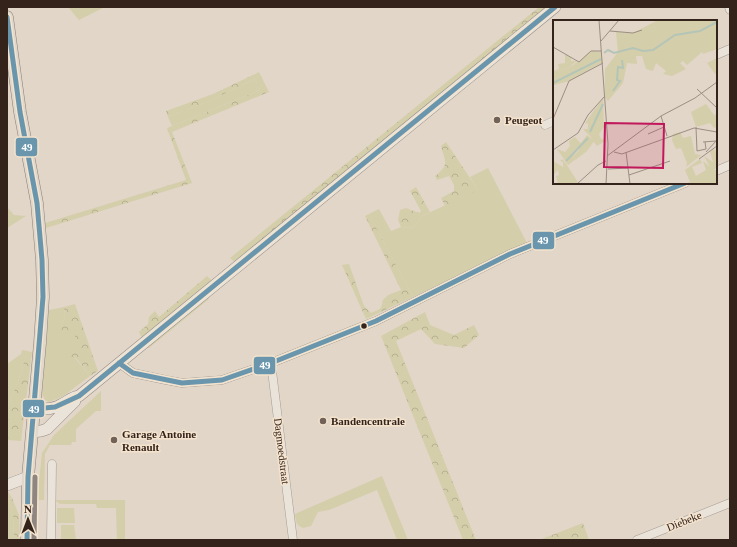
<svg xmlns="http://www.w3.org/2000/svg" width="737" height="547" font-family="'Times New Roman',serif">
	<style>
		.grass { fill: #d5ceaa }
		.forest { fill: url(#forest-crowns) }
		.lines { fill: none; stroke-linecap: round; stroke-linejoin: round }
		.street-casing { stroke: #a69c92; stroke-width: 9 }
		.secondary-casing { stroke: #968b82; stroke-width: 12 }
		.primary-casing { stroke: #8c8179; stroke-width: 13 }
		.street { stroke: #eae3da; stroke-width: 8 }
		.secondary { stroke: #eae3da; stroke-width: 11 }
		.primary { stroke: #e1d7cb; stroke-width: 12 }
		.bus-1-casing { stroke: #f4e3cd; stroke-width: 8 }
		.bus-2-casing { stroke: #f4e3cd; stroke-width: 8 }
		.bus-1 { stroke: #6a96ad; stroke-width: 5 }
		.bus-2 { stroke: #8f8682; stroke-width: 5 }
		.poi-dot { fill: #706258; stroke: #f4e3cd; stroke-width: 1.5 }
		.bus-dot { fill: #33231b; stroke: #f4e3cd; stroke-width: 1.5 }
		.labels { text-anchor: middle; dominant-baseline: central; stroke-width: 3; stroke-linejoin: round; paint-order: stroke }
		.poi-label { font-size: 11px; font-weight: bold; fill: #33231b; stroke: #f4e3cd; text-anchor: start }
		.street-label { font-size: 11px; fill: #33231b; stroke: #f4e3cd }
		.inset-river { fill: none; stroke: #b4c5b8; stroke-width: 2 }
		.inset-road { fill: none; stroke: #9c8e83; stroke-width: 1 }
		.view { fill: #c2185b; fill-opacity: 0.15; stroke: #c2185b; stroke-width: 2 }
		.inset-edge { fill: none; stroke: #33231b; stroke-width: 2 }
		.line-badge { stroke: #f4e3cd; stroke-width: 1.5 }
		.badge-label { font-size: 11px; text-anchor: middle; font-weight: bold; fill: #fff }
	</style>
	<defs>
		<pattern id="forest-crowns" width="20" height="18" patternUnits="userSpaceOnUse"><rect width="20" height="18" fill="#d5ceaa"/><path d="M2 6a3 3 0 1 1 6 0M12 15a3 3 0 1 1 6 0" fill="none" stroke="#b7b192"/></pattern>
	</defs>
	<rect width="100%" height="100%" fill="#e2d6c8"/>
	<path class="grass" d="M68 7H102L103 8 79 20Z
		M255 79 260 90 172 126 168 117 214 99Z
		M488 168 527 243 413 297 369 214 379 209 391 231 401 227 409 228 414 227 422 216 478 190 470 177Z
		M7 207 14 215 26 216 7 228Z
		M64 307 65 317 61 327 75 335V358L90 376 62 397 49 402 45 400 42 394 49 310Z
		M22 350 27 351 20 376 7 409V364L21 354Z
		M101 391V411H96L76 429V442H72L71 445H50L45 454 44 500H37L42 453 54 435Z
		M382 476 408 540H397L377 490 329 510 318 512 311 526 303 528C296 525 296 522 295 514L297 513Z
		M7 490 12 498 8 499 13 513 14 540H7Z
		M54 500H125V540H117L116 508H97L96 504H60Z
		M57 508H74L75 523H57Z
		M61 525H74L76 540H61Z"/>
	<path class="forest" d="M539 7H549L236 263 230 258Z
		M259 72 269 92 172 132 192 183 46 228 45 223 186 180 167 128 260 90 255 79 214 99 168 117 166 111 213 94Z
		M446 142 478 190 445 206 441 198 454 191V185L449 176 437 180 435 176C450 164 445 162 441 146Z
		M416 187 430 212 422 216 414 227 409 228 401 227 398 220 400 210 406 208 419 213 421 211 410 191Z
		M369 214 413 297 366 319 342 265 349 264 364 306 371 313 378 310 381 308 383 300 388 295 401 290 365 216Z
		M207 276 213 282 202 291 209 299 149 348 145 345 167 326 163 320 142 338 139 332 148 324 149 317 155 311 159 317Z
		M75 304 98 371 90 376 76 358H70L69 352H75V335H68L61 331V327L65 317 64 307Z
		M425 312 430 325 454 335 474 325 479 335 464 348 435 344 421 329 396 341 476 540H463L381 336Z
		M27 351 32 352 21 441 7 440V409L20 376Z
		M12 498 19 515 20 540H14L13 513 8 499Z
		M583 523 589 540H539Z"/>
	<g class="lines">
		<defs>
			<path id="street" d="M729 7 730 10
				M716 55 730 49
				M545 125 554 121
				M716 171 730 165
				M119 363 133 373 166 380 182 383 222 380 271 363 376 321 510 254 685 183
				M271 363 293 540
				M51 540 52 464
				M637 540 730 503"/>
			<path id="secondary" d="M34 409C44 409 53 410 62 404 68 401 72 397 79 396L555 7
				M32 432 41 431 47 429 75 401
				M7 485 28 477"/>
			<path id="primary" d="M7 17 20 112 37 203 42 260 43 297 40 343 28 477 27 540"/>
		</defs>
		<use href="#street" class="street-casing"/>
		<use href="#secondary" class="secondary-casing"/>
		<use href="#primary" class="primary-casing"/>
		<use href="#street" class="street"/>
		<use href="#secondary" class="secondary"/>
		<use href="#primary" class="primary"/>
		<defs>
			<path id="bus-1" d="M7 17 20 112 37 203 42 260 43 297 28 477 27 540
				M119 363 133 373 182 383 222 380 271 363 376 321 510 254 685 183
				M34 409 55 407 79 396 555 7"/>
			<path id="bus-2" d="M34 540 35 477"/>
		</defs>
		<use href="#bus-1" class="bus-1-casing"/>
		<use href="#bus-2" class="bus-2-casing"/>
		<use href="#bus-1" class="bus-1"/>
		<use href="#bus-2" class="bus-2"/>
	</g>
	<g class="poi-dot">
		<circle cx="497" cy="120" r="4"/>
		<circle cx="323" cy="421" r="4"/>
		<circle cx="114" cy="440" r="4"/>
	</g>
	<circle class="bus-dot" cx="364" cy="326" r="3.5"/>
	<g class="labels">
		<g class="poi-label">
			<text x="505" y="120">Peugeot</text>
			<text x="331" y="421">Bandencentrale</text>
			<text x="122" y="434">Garage Antoine<tspan x="122" dy="13">Renault</tspan></text>
		</g>
		<g class="street-label">
			<text transform="translate(282 451) rotate(83)">Dagmoedstraat</text>
			<text transform="translate(684 521) rotate(-22)">Diebeke</text>
		</g>
	</g>
	<g transform="translate(553 20)">
		<rect width="164" height="164" fill="#e2d6c8"/>
		<path d="M39 31 48 32 50 42 16 61 0 65 21 52 19 46 24 42 38 44 41 43 39 44 35 33ZM12 34 18 38V41H24L13 49 0 51 6 49 5 44 12 43ZM164 38V52L162 54 154 43ZM50 78 51 107 46 114 48 119 54 120 44 126 40 121 46 102 38 104 40 94 37 104 32 103ZM153 84 161 95 164 94V107L161 108 157 103 143 107 138 92ZM127 112 130 118 138 116 142 134 148 135 133 147 134 143 128 128 123 129 119 120 120 114ZM22 117 28 124 20 136 23 139 15 145 28 164 4 129 12 132 17 126 16 121ZM163 128H164V147L161 150H164V164H132L137 162 132 150 147 139 149 143 139 147 143 156 153 150 150 141 157 147 151 136 160 142 157 132 160 129 164 132ZM9 139 12 142 26 164H5L3 156 6 155 5 150 0 155V141L10 147V142L7 141Z" fill="#d5ceaa"/>
		<path d="M43 89 38 103 41 104 43 100 46 101 41 121 34 131 21 141 23 139 20 136 26 130V122L28 123 34 115 40 119 30 109H35V104Z" fill="#d5ceaa"/>
		<path d="M105 0H164V29L150 34 149 32 134 45 130 41 127 43 133 49 119 56 110 54 113 51 103 43 100 51 93 49 89 36H83L84 44 74 43 70 63 55 81 52 77V49L65 32 63 12 80 13ZM35 33 39 43 43 44 16 61 0 65V51L13 49 19 45 20 48Z" fill="#d5ceaa"/>
		<path class="inset-river" d="M51 33 55 30 61 33 80 28 90 31 100 30 122 15 147 11 164 2M0 63 48 39M60 71 67 61 64 60 65 47 70 48 69 40M37 112 50 84M13 141 35 118"/>
		<path class="inset-road" d="M46 0 55 124 53 164M57 11 80 13 89 10M48 21 66 0M0 27 26 42 38 31H49M144 69 164 88M108 96 114 116M0 99 16 61 50 43M143 107 144 131 153 129 152 122M95 114 111 107M150 122 163 121M0 130 25 113 35 95 51 77M61 132 69 134 141 108 164 112M73 132 77 164M153 132 164 120M54 136 108 96 142 78 164 62M146 139 164 126M55 149 75 148M76 155 117 141M24 164 45 145 53 141"/>
		<path class="view" d="M52 103 111 104 110 148 51 147Z"/>
		<rect width="164" height="164" class="inset-edge"/>
	</g>
	<g class="line-badge">
		<rect x="15" y="137" width="23" height="20" rx="4" fill="#6a96ad"/>
		<rect x="532" y="231" width="23" height="19" rx="4" fill="#6a96ad"/>
		<rect x="253" y="356" width="23" height="19" rx="4" fill="#6a96ad"/>
		<rect x="22" y="399" width="23" height="19" rx="4" fill="#6a96ad"/>
	</g>
	<g class="badge-label">
		<text x="27" y="151">49</text>
		<text x="543" y="244">49</text>
		<text x="265" y="369">49</text>
		<text x="34" y="413">49</text>
	</g>
	<rect width="737" height="547" fill="none" stroke="#33231b" stroke-width="16"/>
	<g transform="translate(28 519) rotate(359)" stroke="#f4e3cd" stroke-width="3" paint-order="stroke">
	<path d="M0-3L7 15L0 10L-7 15Z" fill="#33231b"/>
	<text y="-6" font-size="11" font-weight="bold" text-anchor="middle" fill="#33231b">N</text>
	</g>
</svg>
